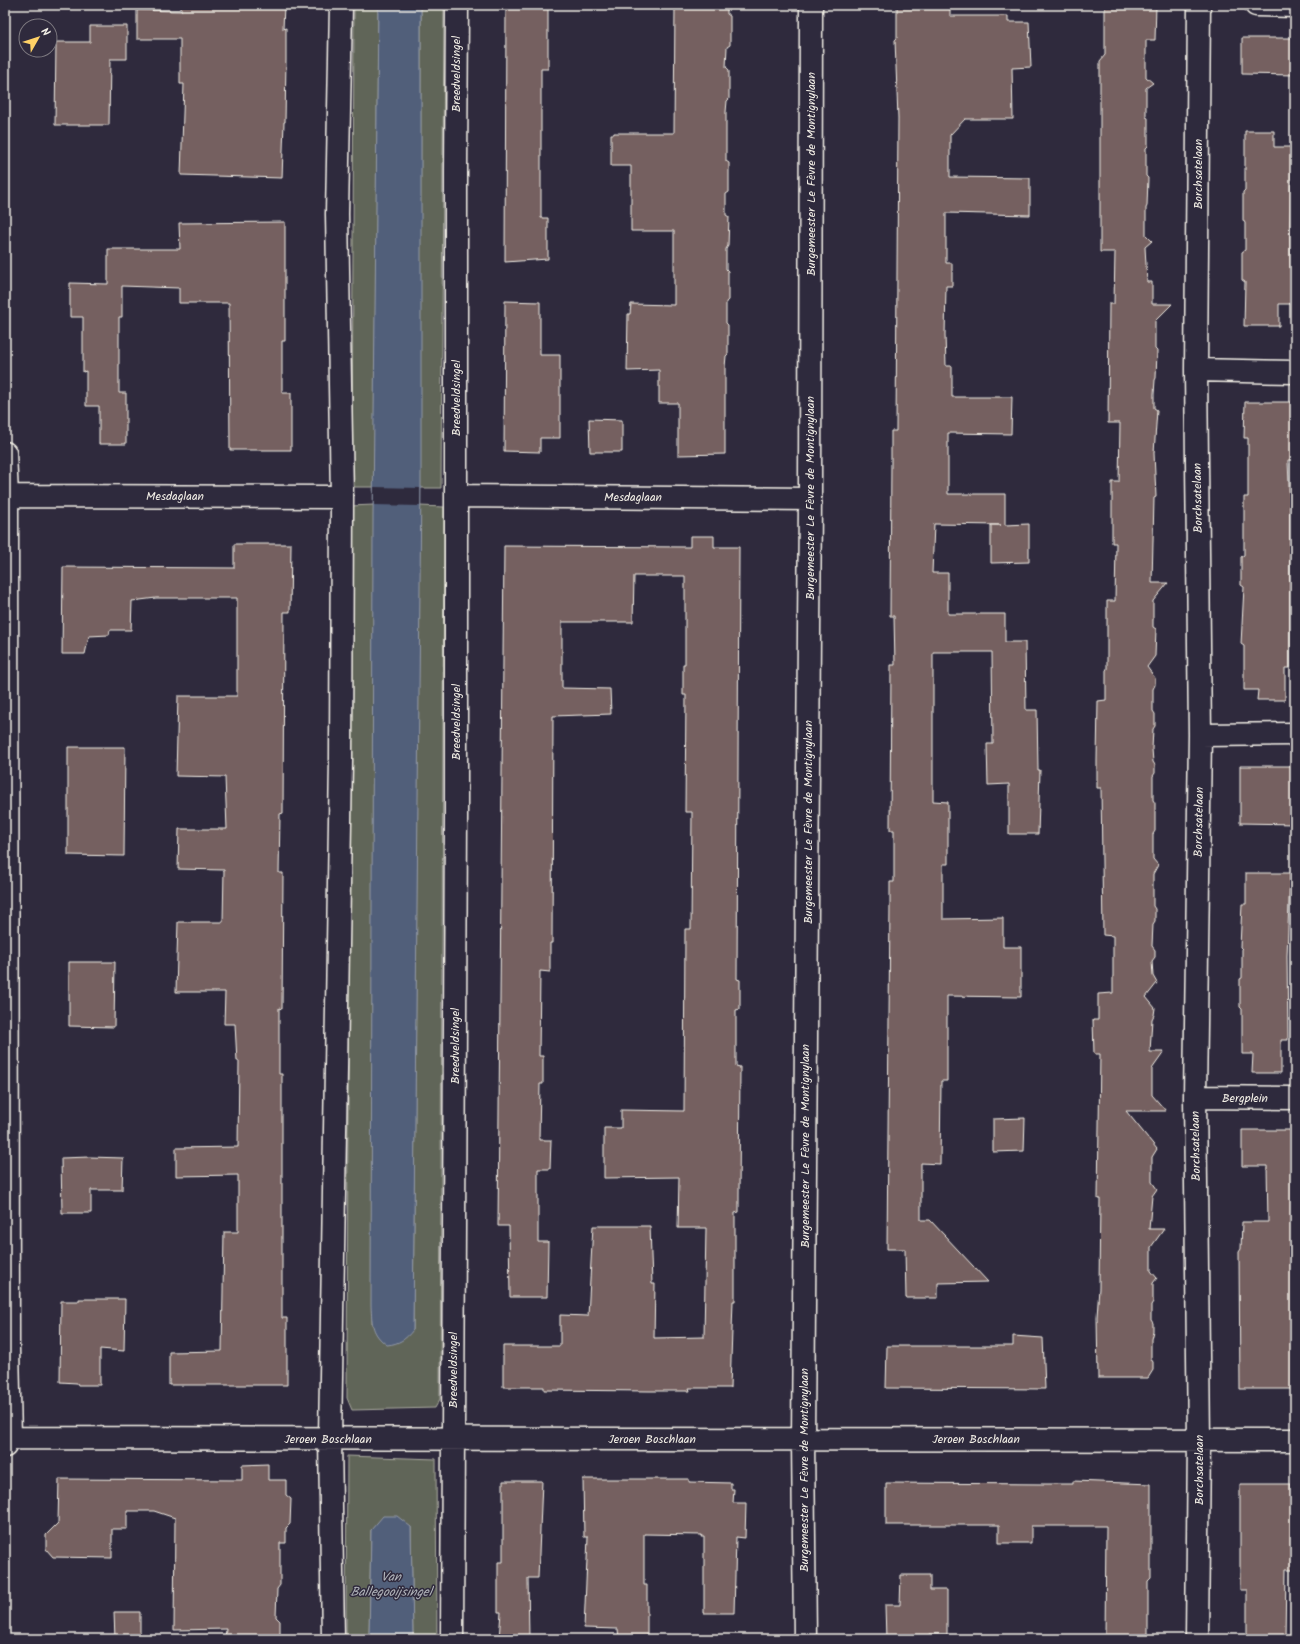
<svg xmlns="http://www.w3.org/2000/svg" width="1300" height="1644" font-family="Kalam,sans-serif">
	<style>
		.green { fill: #616558; stroke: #aaaba0 }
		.water { fill: #515e7a; stroke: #9299a6 }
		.pier { fill: #2f2a3d }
		.building { fill: #756061; stroke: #f4f1e8 }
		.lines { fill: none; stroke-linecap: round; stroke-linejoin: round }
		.minor-casing { stroke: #f4f1e8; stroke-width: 25 }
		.minor { stroke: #2f2a3d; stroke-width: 22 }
		.labels { text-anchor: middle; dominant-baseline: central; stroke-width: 3; stroke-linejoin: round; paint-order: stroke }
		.street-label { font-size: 12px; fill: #f4f1e8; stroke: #2f2a3d }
		.water-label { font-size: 13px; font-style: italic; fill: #b3b6bc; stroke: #2f2a3d }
	</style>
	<rect width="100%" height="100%" fill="#2f2a3d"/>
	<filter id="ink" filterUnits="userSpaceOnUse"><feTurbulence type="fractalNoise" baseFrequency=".025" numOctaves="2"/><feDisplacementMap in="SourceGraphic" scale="8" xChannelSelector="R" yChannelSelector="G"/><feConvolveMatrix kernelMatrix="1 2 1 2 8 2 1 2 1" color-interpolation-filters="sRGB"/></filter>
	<g filter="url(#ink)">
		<path class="green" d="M354 5H378L374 487H352Z
			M421 5H444L441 488H420Z
			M374 505 372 1325 413 1330 420 506 444 507 440 1399 435 1408 352 1410 347 1398 350 506Z
			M347 1456 436 1459 437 1639H413L411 1527 371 1530 369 1639H346Z"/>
		<path class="water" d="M378 5H421V481L413 1330C406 1339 399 1344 387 1345 372 1334 372 1325 371 1306L373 516Z
			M383 1516H397L411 1527 413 1639H369L371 1530Z"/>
		<path class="pier" d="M374 487 420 488V506L374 505Z"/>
		<path class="building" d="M181 5H284L283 29 286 28V60L285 122H284L282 178 181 175 184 84H180V39H137V10L181 11Z
			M506 5H548V69H541V218H548V259L505 262Z
			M675 5H727V14L730 16V45L727 47 726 67 729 70V99L727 101 726 112V161L729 163V192L726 194V215L729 217 728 246 726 249V269L728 271V300L726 302V323L728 325V354L726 356 725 367V454L678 455V403H659V370L627 371 628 314H630L631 304 674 305V231H631V166H611V134H614V133H674Z
			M897 5H950V16H1008V22H1029L1031 67 1012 68 1013 119H965L950 135V177L1030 178V215L946 213V263H952V286H946L945 335 946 366H952V397H1012L1011 434 948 433V494H1005V525L1029 524V562L991 563V525H1001L934 524 932 573H948V614H1005V642H1025L1026 710H1037L1038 770H1040L1038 834H1009V784L988 785 987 744H993L992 652H933V801L948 802V864H943V919L1003 918V947H1021V997L947 996V1081H941L940 1164 921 1163V1220H930L988 1282 938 1283V1298H906L905 1249H887L890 904V882H894V830H890L891 665H895L894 616H890L891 462V431H896L898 118 895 40 897 38Z
			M1105 5H1156L1155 40H1146V77L1153 83 1146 88V117L1148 118V146L1146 148V176L1148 178 1147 206 1146 208V235L1152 241 1145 247 1147 282H1152V304H1172L1155 321V349L1157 351 1156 378 1155 380 1154 394V408L1157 410 1154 453 1156 497 1154 498 1152 583H1168L1153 601V627L1156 629 1155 656 1147 667 1155 678V685L1153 689V711L1155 714V726L1153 729 1152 749 1153 762 1155 765V773L1153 776V800L1155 803V831L1153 834V859L1158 865 1153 874V906L1155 909V921L1153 924 1152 946 1155 950V957L1152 961 1153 976 1157 983 1146 997 1155 1008 1154 1015 1152 1019 1150 1052H1164L1152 1069V1095L1166 1111H1126L1157 1149 1152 1157V1182L1157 1189 1152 1196 1149 1229H1164L1151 1247V1271L1157 1278 1153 1283V1302L1151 1305V1320L1153 1323V1331L1151 1339V1359L1153 1362V1370L1148 1378H1098L1097 1317 1099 1288 1100 1199H1098L1100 1054H1094L1093 1020H1098V994L1113 993V936L1103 935 1101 788H1097V760L1098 701 1106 700V670L1107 669V601H1115L1116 543H1112V482H1119L1120 423H1108L1109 304H1114L1115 252H1100V61L1105 55Z
			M90 26H127V59H110L109 125H55L56 42H90Z
			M1242 38H1295V75L1242 74Z
			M1245 131H1274V147H1292L1290 229 1291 304H1279V326H1244L1245 282 1242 280V252L1245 250V223L1243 220V192L1245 190Z
			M285 222V341H282V393H291V450H230L229 303H179V288L122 286V317H119V393H126V444H99V406H86V371L83 372V317H70V283L108 284V249H180L179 223Z
			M505 301 540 302V355H560V438H540V452L504 451Z
			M1245 402H1295V460H1288L1290 510V668H1285V700H1257L1258 690H1244V646L1241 644 1244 587 1241 585V557L1244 555V497H1248V438H1244Z
			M589 419 622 420V452H590Z
			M690 536H714V547H739L737 979 740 980V1009L736 1010V1066L740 1067 739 1194V1212L735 1213V1301H733L730 1388H689L690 1391H649L544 1390V1387H503V1346H560V1315L588 1316 593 1226H650L652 1284H655L654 1338 704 1337 706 1228H678L679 1177 604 1178V1128H621V1110L684 1111 685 929H691L692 812H685L686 695H683V664H685V576H634L633 622H562V688L610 689 611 714 553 716 552 943H550V972L540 971 539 1056H543V1084H540L539 1140H551L550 1169H538V1242H548L547 1297H510L509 1226H498L504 546 690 547Z
			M234 544H291L290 612H284L283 813 280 814 279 873H283L282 1009 279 1008V1074H282V1318H287V1385H169V1352L222 1351 224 1232H238V1175L176 1176V1148L238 1147 239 1061H237L235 1024H224L225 992H176L178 922H223L224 870 178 869 179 829H227L225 777 176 776 178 696H237V598H156L132 601 131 630H110L109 635 89 636 85 654H62L63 567 234 568Z
			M68 747H125L124 856 68 855Z
			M1240 766H1295V824L1240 823Z
			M1246 873H1290L1287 956 1288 1040H1281V1073H1252L1253 1054H1242V1009L1240 1007V979L1242 978V949L1240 947 1242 904H1246Z
			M69 962H115L114 1027 69 1026Z
			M1025 1118 1024 1151 993 1152V1119Z
			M1242 1130H1295V1389H1240L1239 1252 1241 1249 1242 1222H1268L1267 1166H1242Z
			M90 1157 123 1158 122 1190H91V1213H62L61 1158Z
			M79 1299H125L124 1351 100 1349V1385H78L77 1383 60 1382 61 1301H79Z
			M1013 1336 1043 1338 1045 1389 886 1388 887 1346H1013Z
			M268 1464V1480H286V1495L291 1499 290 1524 286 1528V1543H280V1585L277 1589 276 1617 280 1621V1639H225L226 1629 174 1630 175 1518 154 1511H127V1529H112V1558L53 1557 46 1549V1535L58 1523 59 1479 242 1480V1465Z
			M583 1479H689V1482L731 1483V1489H734L733 1503H746L745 1538 736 1537 734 1613H704V1537H701L702 1535 644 1534V1585H647V1639H619L618 1629 584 1628 588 1537H584Z
			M503 1481H542L538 1578H528L529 1639H499L501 1612H498V1562H503Z
			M1073 1481 1151 1484V1578L1148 1581V1639H1105L1106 1526H1031V1543H999V1525H886V1483L1047 1484H1073Z
			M1240 1484H1291L1292 1511H1295V1569H1286L1285 1639H1247V1590H1240Z
			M901 1575H930V1590H947V1634H929V1639H886L885 1605H900Z
			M114 1612H140V1639H115Z"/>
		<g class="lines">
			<defs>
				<path id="minor" d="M1256 5 1295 6
					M1196 370 1295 372
					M5 453 7 496 8 1348 10 1438 5 1446
					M7 496 342 497
					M456 496 810 499
					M1200 735 1295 734
					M1195 1097 1295 1098
					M10 1438 1295 1440
					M333 1639 330 1439 341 760 342 497 337 214 341 5
					M452 1639 456 818V172L457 5
					M805 1639 803 1439 810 499 811 5
					M1197 1639 1199 1440 1195 1097 1200 735 1196 370 1199 5"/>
			</defs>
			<use href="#minor" class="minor-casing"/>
			<use href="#minor" class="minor"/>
		</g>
	</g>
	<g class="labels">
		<g class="street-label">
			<text transform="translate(456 74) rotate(-90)">Breedveldsingel</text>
			<text transform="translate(811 174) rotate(-90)">Burgemeester Le Fèvre de Montignylaan</text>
			<text transform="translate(1198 174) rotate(-90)">Borchsatelaan</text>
			<text transform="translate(456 398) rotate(-90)">Breedveldsingel</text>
			<text x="175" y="496">Mesdaglaan</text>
			<text x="633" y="497">Mesdaglaan</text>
			<text transform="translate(810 498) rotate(-90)">Burgemeester Le Fèvre de Montignylaan</text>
			<text transform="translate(1198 498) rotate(-91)">Borchsatelaan</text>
			<text transform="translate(456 722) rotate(-90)">Breedveldsingel</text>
			<text transform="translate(808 822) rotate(-90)">Burgemeester Le Fèvre de Montignylaan</text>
			<text transform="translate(1199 822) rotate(-89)">Borchsatelaan</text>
			<text transform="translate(455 1046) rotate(-90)">Breedveldsingel</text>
			<text x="1245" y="1098">Bergplein</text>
			<text transform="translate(805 1146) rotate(-90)">Burgemeester Le Fèvre de Montignylaan</text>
			<text transform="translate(1196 1146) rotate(-91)">Borchsatelaan</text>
			<text transform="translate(453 1370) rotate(-90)">Breedveldsingel</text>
			<text x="328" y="1439">Jeroen Boschlaan</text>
			<text x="652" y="1439">Jeroen Boschlaan</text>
			<text x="976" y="1439">Jeroen Boschlaan</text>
			<text transform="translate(804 1470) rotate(-90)">Burgemeester Le Fèvre de Montignylaan</text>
			<text transform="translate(1199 1470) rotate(-90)">Borchsatelaan</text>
		</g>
		<g class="water-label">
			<text x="391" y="1577">Van<tspan x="391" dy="15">Ballegooijsingel</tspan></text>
		</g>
	</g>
	<rect width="1300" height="1644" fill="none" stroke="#2f2a3d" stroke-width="20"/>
	<rect x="10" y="10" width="1280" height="1624" fill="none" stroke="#f4f1e8" stroke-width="1.5" filter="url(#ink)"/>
	<g transform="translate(38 38) rotate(51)"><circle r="19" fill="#2f2a3d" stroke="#7e7a81"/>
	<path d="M0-3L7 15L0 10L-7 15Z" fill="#ffd166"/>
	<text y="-6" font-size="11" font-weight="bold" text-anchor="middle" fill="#f4f1e8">N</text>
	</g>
</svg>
